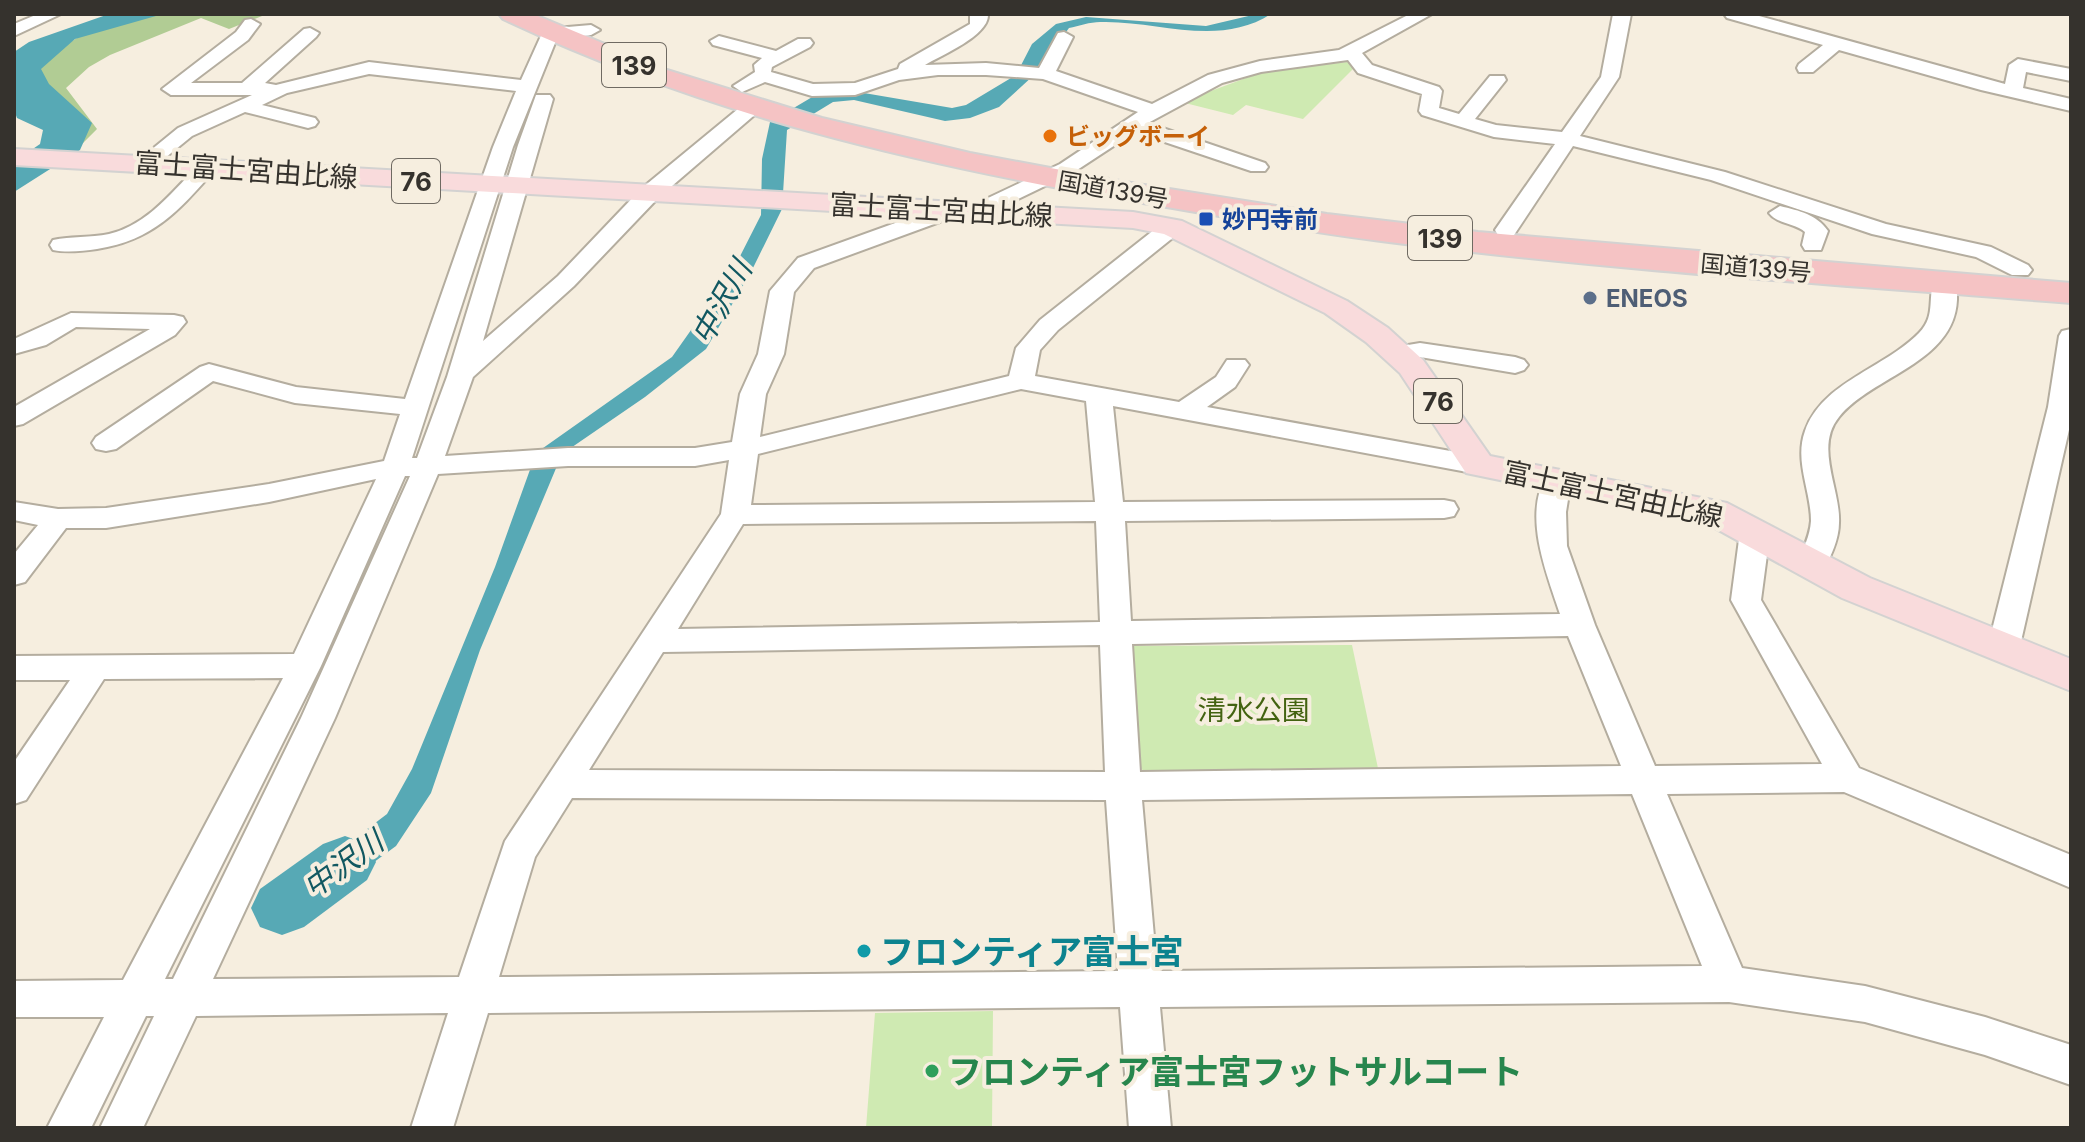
<svg xmlns="http://www.w3.org/2000/svg" width="2085" height="1142" font-family="Inter,'Noto Sans JP',sans-serif">
	<style>
		.green { fill: #cfeab2 }
		.forest { fill: #b1cc94 }
		.water { fill: #57a9b5 }
		.lines { fill: none; stroke-linecap: round; stroke-linejoin: round }
		.river { fill: #57a9b5; fill-rule: evenodd }
		.minor-casing { stroke: #b4ad9f; stroke-width: 4 }
		.major-casing { stroke: #d3d2d1; stroke-width: 4 }
		.highway-casing { stroke: #d3d2d1; stroke-width: 4 }
		.minor { fill: #fff; fill-rule: evenodd }
		.major { fill: #f9dbdc; fill-rule: evenodd }
		.highway { fill: #f5c3c4; fill-rule: evenodd }
		.food-dot { fill: #e8710a; stroke: #f6eedf; stroke-width: 3 }
		.transit-dot { fill: #1a4fb4; stroke: #f6eedf; stroke-width: 3 }
		.service-dot { fill: #5c6f8a; stroke: #f6eedf; stroke-width: 3 }
		.culture-dot { fill: #0f9aa8; stroke: #f6eedf; stroke-width: 3 }
		.leisure-dot { fill: #2e9e5b; stroke: #f6eedf; stroke-width: 3 }
		.labels { text-anchor: middle; dominant-baseline: central; stroke-width: 8; stroke-linejoin: round; paint-order: stroke }
		.far-food-label { font-size: 24px; font-weight: bold; fill: #c56008; stroke: #f6eedf; text-anchor: start }
		.far-street-label { font-size: 24px; fill: #35322d; stroke: #f6eedf }
		.far-transit-label { font-size: 24px; font-weight: bold; fill: #164399; stroke: #f6eedf; text-anchor: start }
		.far-service-label { font-size: 24px; font-weight: bold; fill: #4e5e75; stroke: #f6eedf; text-anchor: start }
		.shield { fill: #f6eedf; stroke: #6f6a62; stroke-width: 2 }
		.shield-label { font-size: 26px; font-weight: bold; fill: #35322d }
		.street-label { font-size: 28px; fill: #35322d; stroke: #f6eedf }
		.park-label { font-size: 28px; fill: #436311; stroke: #f6eedf }
		.water-label { font-size: 30px; font-style: italic; fill: #115861; stroke: #f6eedf }
		.near-culture-label { font-size: 34px; font-weight: bold; fill: #0d838f; stroke: #f6eedf; text-anchor: start }
		.near-leisure-label { font-size: 34px; font-weight: bold; fill: #27864d; stroke: #f6eedf; text-anchor: start }
	</style>
	<rect width="100%" height="100%" fill="#f6eedf"/>
	<path class="green" d="M1347 62 1356 66 1303 119 1246 105 1233 115 1181 102 1265 71Z
		M1352 645 1379 773 1151 775 1138 767 1128 646Z
		M993 1011 992 1128H866L875 1013Z"/>
	<path class="forest" d="M157 14H267L229 29 201 18 110 55 89 67 66 88 97 129 83 143 39 80 41 61 80 36Z"/>
	<path class="water" d="M109 14H163L75 39 41 69 49 84 92 123 80 150 14 192V162L40 144 43 130 17 118 14 110V52L29 42Z
		M1257 14H1271C1218 48 1156 20 1100 22 1090 22 1079 26 1069 28L1034 75 999 107 970 118 945 121 854 100 833 102 787 130 782 209 751 272 706 349 645 397 562 454 480 650 431 793 396 846 295 920 284 892 387 814 412 769 495 567 536 453 672 357 732 272 761 215 762 159 770 122 819 93H864L952 108 966 105 1016 75 1032 44 1056 24 1086 17 1206 26Z"/>
	<g class="lines">
		<path class="river" d="M345 836 367 844 376 862 367 880 304 927 282 935 260 927 251 908 260 889 323 844Z"/>
		<defs>
			<path id="minor" d="M38 14H61L14 36V24Z
				M970 14H988C990 35 942 55 925 65L986 63 1039 68 1058 33 1064 32 1073 37 1056 71 1152 104 1208 75 1260 61 1339 50 1410 14H1432L1362 53 1372 65 1439 87 1442 91 1439 108 1459 114 1490 76H1504L1506 80 1475 119 1496 125 1562 132 1601 77 1613 14H1631L1619 77 1580 136 1725 172 1886 224 1991 247 2028 265 2032 270 2028 275H2012L1976 257 1872 234 1711 180 1573 146 1514 235H1498L1495 230 1555 144 1494 137 1422 115 1419 111 1422 94 1358 73 1348 60 1261 72 1222 83 1148 123 1265 163 1268 167 1265 171H1251L1135 132 1074 172 977 219 969 217 966 212 969 207 1060 164 1138 112 1043 79 986 75H938L899 80 855 95 812 96 765 82 742 92 733 86 755 72 754 65 762 58 713 45 710 41 719 36 776 51 798 39H810L813 43 810 47 772 67 771 72 813 84 855 83 898 69 900 64 970 24Z
				M1724 14H1752L2005 84 2009 65 2018 59 2071 69V81L2026 72 2023 88 2071 99V111L1981 90 1839 50 1813 72H1799L1797 68 1799 64 1823 45 1727 18Z
				M251 19 260 24 248 40 191 83H242L304 29 310 28 319 33 316 37 265 83 276 85 369 62 521 80 544 29 591 25 600 30 591 35 557 38 513 147 412 458H417L447 377 518 145 536 95H550L553 99 483 341 558 276 642 188 744 104 751 102 761 108 758 112 658 198 574 286 473 377 445 456 568 448H695L732 442 740 394 758 354 770 291 798 258 948 204 956 206 959 211 956 216 814 268 794 292 784 354 766 394 760 437 1009 376 1016 348 1040 320 1164 222H1180L1183 227 1180 232 1058 330 1040 350 1035 376 1179 402 1216 377 1227 360H1245L1249 365 1235 387 1207 407 1478 456 1488 459 1492 465 1488 471 1478 474 1113 406 1123 502 1444 500 1454 502 1458 509 1454 516 1444 518 1125 521 1131 621 1560 614C1547 574 1522 515 1547 475L1557 472 1567 475 1571 481 1566 512 1567 546 1595 625 1655 766 1822 764 1731 600 1740 532 1745 525 1755 522 1765 525 1770 532 1761 600 1859 768 2071 855V888L1844 792 1667 794 1742 968 1865 986 1985 1017 2071 1045V1085L1985 1055 1865 1022 1729 1002 1160 1007 1171 1128H1129L1120 1007 488 1013 453 1128H411L448 1013 196 1016 143 1128H100L154 1016H146L91 1128H47L104 1017H14V981L123 980 283 678 104 679 26 800 14 804V762L70 680H14V656L294 654 376 479 269 502 106 528H66L25 582 14 585V554L38 525 14 520V502L58 509 106 508 269 484 384 461 400 414 295 403 213 381 116 449 106 451 96 449 92 443 96 437 200 367 209 364 296 387 405 399 493 147 516 91 369 74 287 93 262 105 315 118 318 122 315 126 308 128 245 112 192 136 154 167H140L137 163 140 159 178 128 252 95H171L162 89 236 32 245 20ZM1021 389 1086 401 1095 502 751 505 758 454ZM729 460 721 514 505 841 459 977 213 979 335 718 438 474 568 466H695ZM405 476H410L301 718 173 979H165L321 666ZM1096 521 1100 622 678 629 743 524ZM1568 636 1621 766 1140 772 1132 644ZM1100 645 1105 772 589 770 663 652ZM1632 794 1702 966 1157 971 1142 800ZM572 798 1106 800 1118 971 499 977 535 857Z
				M208 160 218 166 215 170C178 211 154 240 97 249 83 251 67 253 53 250L50 245 53 240C71 236 90 238 109 234 148 225 175 189 201 162Z
				M1780 206C1800 211 1816 214 1828 231L1821 250H1805L1802 245 1805 232C1795 223 1777 224 1769 213Z
				M1945 275 1953 277C1958 284 1957 292 1957 300 1954 363 1872 376 1839 417 1814 447 1841 490 1839 523 1839 539 1831 556 1824 569L1813 572 1802 569 1798 562C1803 549 1810 536 1811 521 1811 491 1794 461 1805 431 1822 382 1885 368 1919 333 1938 314 1925 294 1937 277Z
				M71 313 174 315 183 317 186 322 175 335 23 424 14 426V407L150 329 76 327 46 345 14 354V339Z
				M2071 329V421L2019 650 2014 658 2003 662 1992 658 1987 650 2048 407 2059 336 2062 331Z
				M1420 343 1515 357 1524 360 1528 365 1524 370 1515 373 1420 357 1399 361 1390 358 1386 353 1390 348Z"/>
			<path id="major" d="M14 149 1133 212 1182 221 1347 301 1388 328 1423 360 1490 456 1727 503 1870 578 2071 659V691L1842 598 1704 522 1466 473 1400 373 1366 342 1325 313 1164 234 1133 228 14 165Z"/>
			<path id="highway" d="M499 14H533L667 70 822 118 970 153 1125 182 1327 214 1478 232 2071 283V303C1844 285 1616 271 1389 242 1307 232 1225 217 1143 203 920 165 708 116 503 19Z"/>
		</defs>
		<use href="#minor" class="minor-casing"/>
		<use href="#major" class="major-casing"/>
		<use href="#highway" class="highway-casing"/>
		<use href="#minor" class="minor"/>
		<use href="#major" class="major"/>
		<use href="#highway" class="highway"/>
	</g>
	<circle class="food-dot" cx="1050" cy="136" r="8"/>
	<rect class="transit-dot" x="1198" y="211" width="16" height="16" rx="4"/>
	<circle class="service-dot" cx="1590" cy="298" r="8"/>
	<circle class="culture-dot" cx="864" cy="951" r="8"/>
	<circle class="leisure-dot" cx="932" cy="1071" r="8"/>
	<g class="labels">
		<g class="far-food-label">
			<text x="1066" y="136">ビッグボーイ</text>
		</g>
		<g class="far-street-label">
			<text transform="translate(1113 190) rotate(10)">国道139号</text>
			<text transform="translate(1756 268) rotate(5)">国道139号</text>
		</g>
		<g class="far-transit-label">
			<text x="1222" y="219">妙円寺前</text>
		</g>
		<g class="far-service-label">
			<text x="1606" y="298">ENEOS</text>
		</g>
		<g class="shield">
			<rect x="602" y="43" width="64" height="44" rx="6"/>
			<rect x="392" y="159" width="48" height="44" rx="6"/>
			<rect x="1408" y="216" width="64" height="44" rx="6"/>
			<rect x="1414" y="379" width="48" height="44" rx="6"/>
		</g>
		<g class="shield-label">
			<text x="634" y="65">139</text>
			<text x="416" y="181">76</text>
			<text x="1440" y="238">139</text>
			<text x="1438" y="401">76</text>
		</g>
		<g class="street-label">
			<text transform="translate(246 170) rotate(4)">富士富士宮由比線</text>
			<text transform="translate(941 210) rotate(3)">富士富士宮由比線</text>
			<text transform="translate(1613 494) rotate(12)">富士富士宮由比線</text>
		</g>
		<g class="park-label">
			<text x="1254" y="710">清水公園</text>
		</g>
		<g class="water-label">
			<text transform="translate(721 302) rotate(-61)">中沢川</text>
			<text transform="translate(343 864) rotate(-36)">中沢川</text>
		</g>
		<g class="near-culture-label">
			<text x="880" y="951">フロンティア富士宮</text>
		</g>
		<g class="near-leisure-label">
			<text x="948" y="1071">フロンティア富士宮フットサルコート</text>
		</g>
	</g>
	<rect width="2085" height="1142" fill="none" stroke="#35322d" stroke-width="32"/>
</svg>
